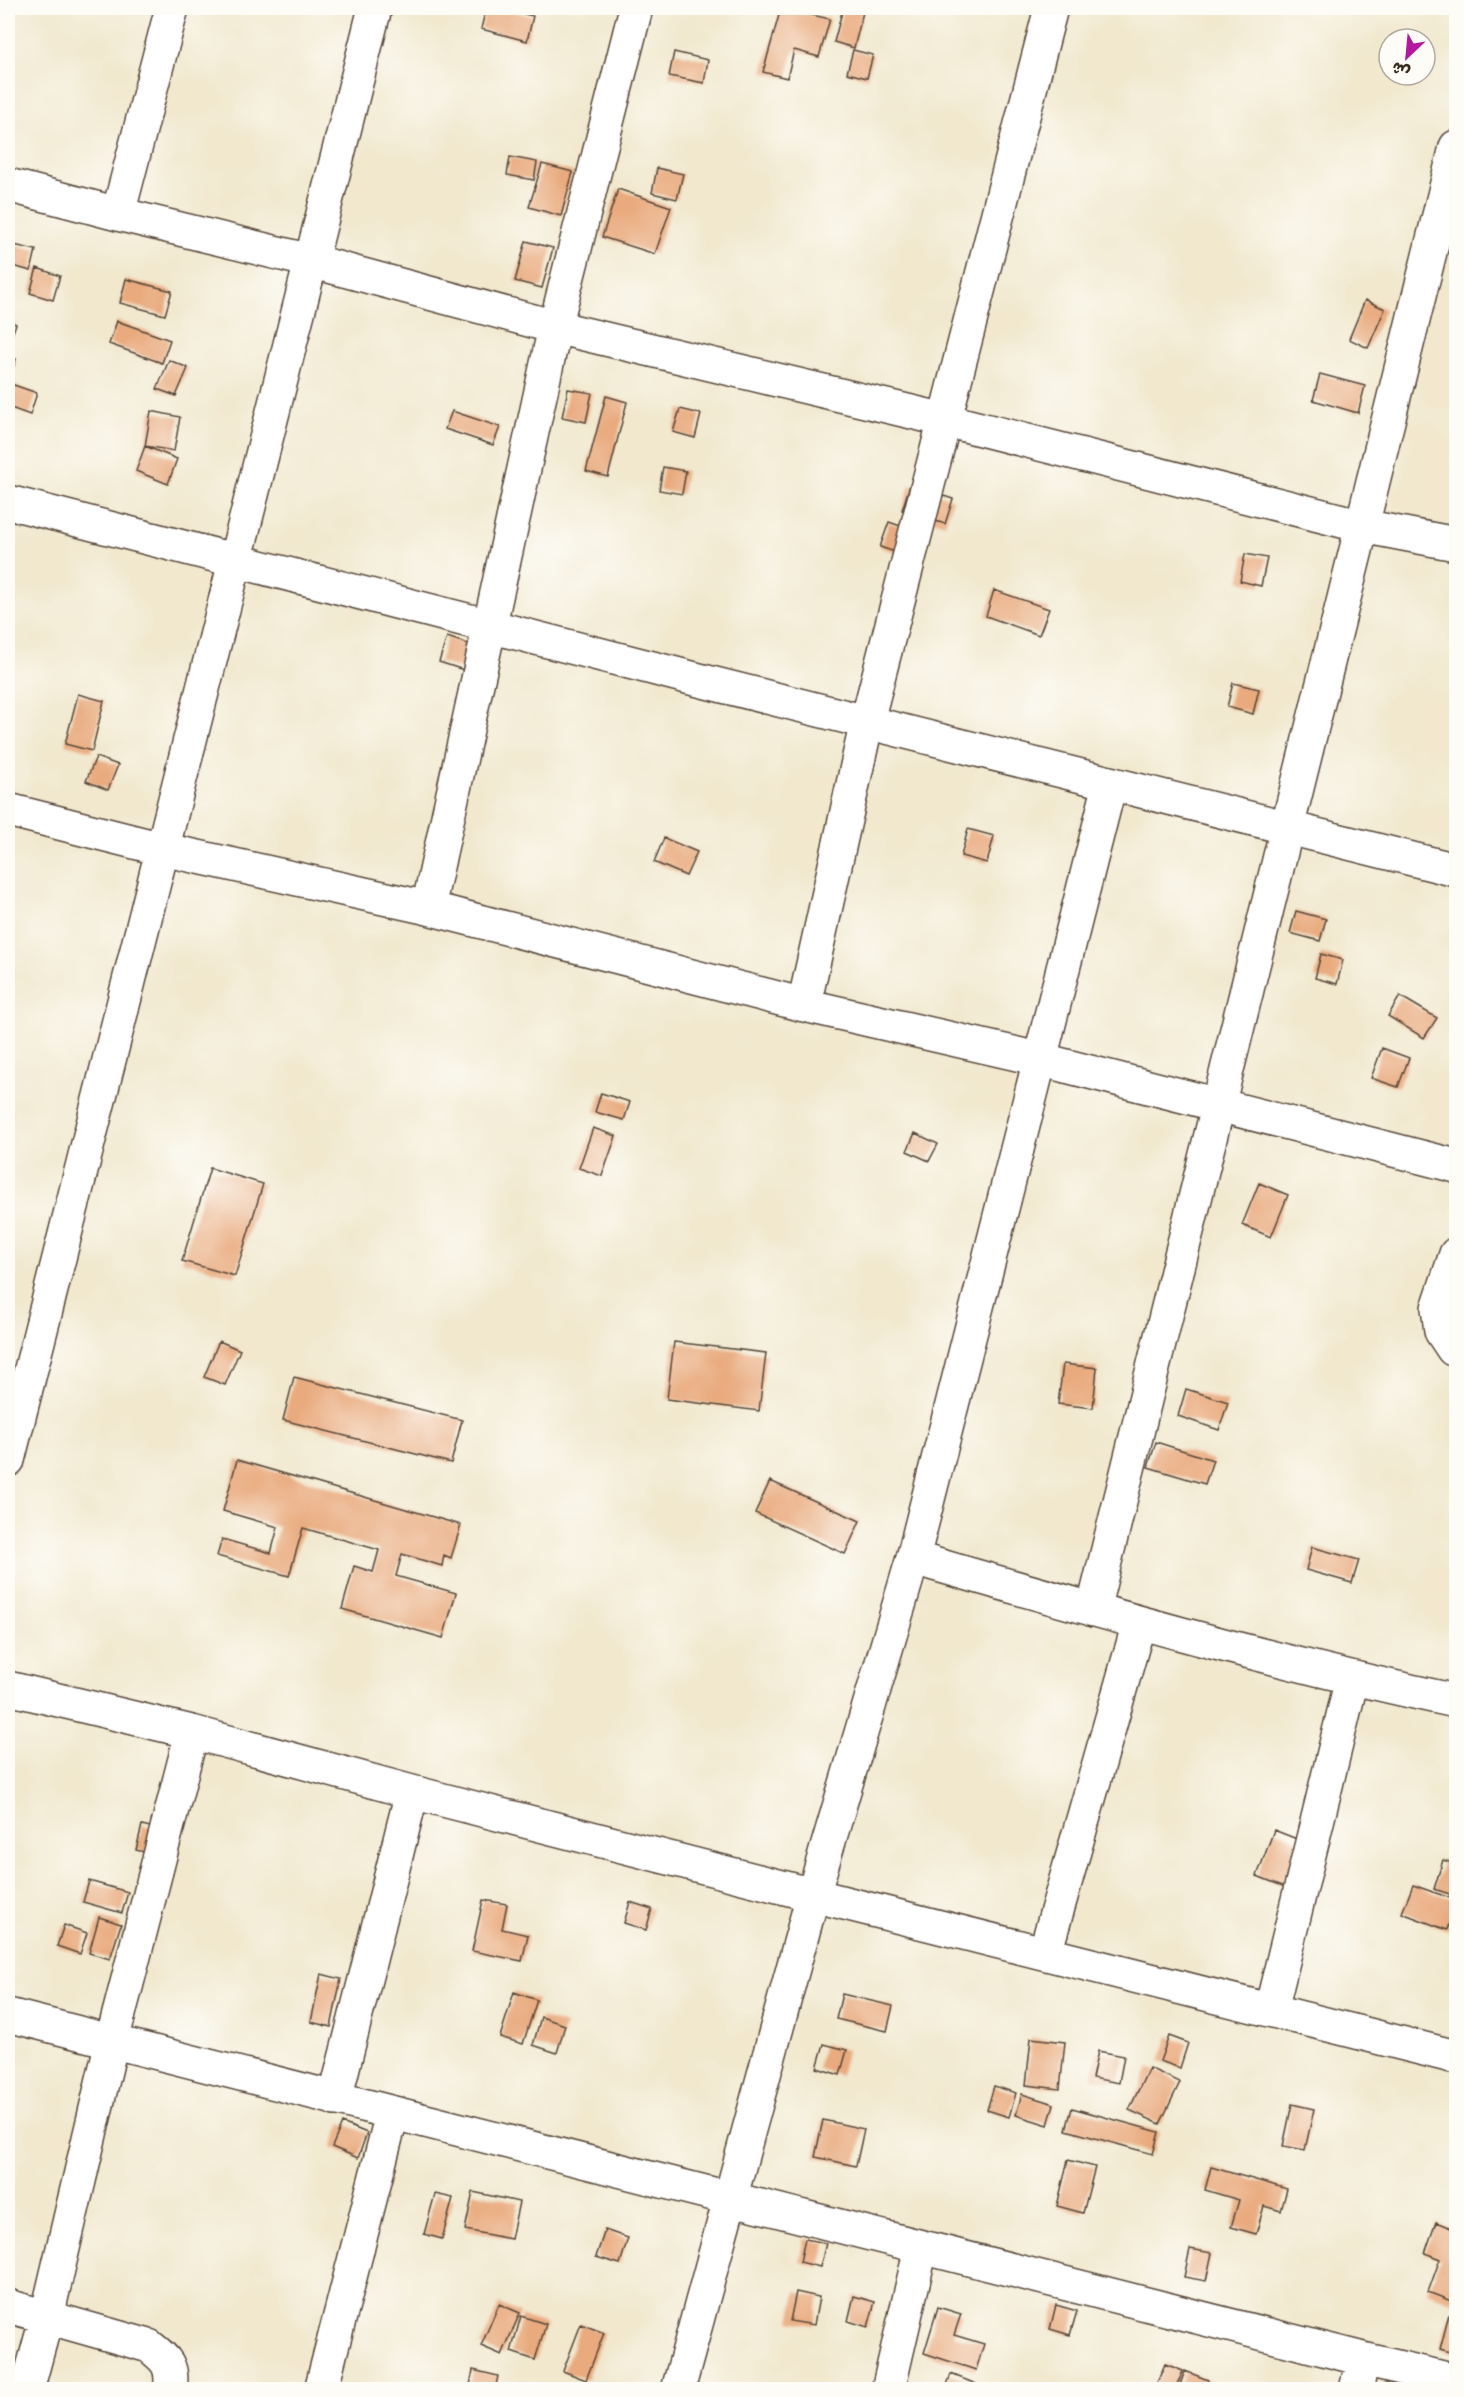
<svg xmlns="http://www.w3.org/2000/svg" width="1464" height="2397" font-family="'Patrick Hand','Playpen Sans Arabic',sans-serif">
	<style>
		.building { fill: #e9aa7e }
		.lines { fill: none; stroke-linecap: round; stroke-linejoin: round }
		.minor-casing { stroke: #564638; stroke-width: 36 }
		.minor { stroke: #fff; stroke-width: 33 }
	</style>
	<rect width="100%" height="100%" fill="#fdfcf7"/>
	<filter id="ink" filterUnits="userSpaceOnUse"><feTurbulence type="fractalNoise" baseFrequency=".0167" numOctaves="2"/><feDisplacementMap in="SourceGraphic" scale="12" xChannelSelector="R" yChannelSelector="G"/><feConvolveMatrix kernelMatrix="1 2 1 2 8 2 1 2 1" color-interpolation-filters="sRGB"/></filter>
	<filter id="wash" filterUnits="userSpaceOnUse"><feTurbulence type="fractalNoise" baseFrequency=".008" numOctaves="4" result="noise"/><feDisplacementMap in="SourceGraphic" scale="24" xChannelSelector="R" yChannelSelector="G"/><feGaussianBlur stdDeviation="1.35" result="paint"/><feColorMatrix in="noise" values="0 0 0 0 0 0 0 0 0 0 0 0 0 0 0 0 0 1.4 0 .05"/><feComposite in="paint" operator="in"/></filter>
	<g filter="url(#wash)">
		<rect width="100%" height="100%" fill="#f1e8ce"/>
		<g id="blocks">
			<path class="building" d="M486 8H498L533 16 527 41 481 29Z
				M781 8 830 19 819 57 794 50 787 78 763 72Z
				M843 8H864L854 48 834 42Z
				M853 50 873 55 867 78 847 73Z
				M674 52 708 60 704 83 669 76Z
				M510 157 537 162 534 180 507 175Z
				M542 164 573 172 561 216 529 207Z
				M657 168 683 174 677 199 652 193Z
				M618 189 671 207 655 254 602 237Z
				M526 241 553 248 542 288 515 281Z
				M14 245 36 250 31 271 9 265Z
				M37 268 60 276 53 300 30 293Z
				M126 279 172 291 165 315 120 303Z
				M1365 300 1385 309 1368 348 1349 339Z
				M8 321 16 324 8 346Z
				M117 321 170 340 162 363 109 344Z
				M8 357 16 359 8 384Z
				M169 360 188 368 176 396 157 389Z
				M1320 374 1365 386 1358 413 1313 400Z
				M11 384 37 393 30 415 8 407V395Z
				M568 389 592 393 586 422 562 417Z
				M606 396 627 402 608 477 586 471Z
				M680 409 701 414 695 438 673 432Z
				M151 411 180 417 174 451 145 446Z
				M452 411 500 427 493 445 445 429Z
				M145 446 177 459 168 484 136 471Z
				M663 467 686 471 682 494 659 490Z
				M910 485 953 499 945 524 902 510Z
				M889 522 912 530 904 555 880 547Z
				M1245 554 1267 558 1261 586 1240 581Z
				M994 590 1049 609 1039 635 986 616Z
				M447 637 474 646 467 671 439 662Z
				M1233 683 1259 689 1253 714 1227 707Z
				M78 694 104 701 92 751 65 744Z
				M96 757 118 765 108 790 86 781Z
				M968 829 994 836 987 863 961 856Z
				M664 838 697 852 686 876 654 862Z
				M1296 911 1326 919 1320 941 1290 933Z
				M1321 954 1343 960 1337 984 1315 978Z
				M1400 996 1437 1018 1424 1038 1388 1016Z
				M1382 1048 1409 1058 1398 1087 1371 1078Z
				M601 1093 630 1102 624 1120 595 1112Z
				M8 1110 13 1112 8 1131Z
				M593 1128 616 1136 602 1176 579 1168Z
				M915 1133 938 1144 929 1161 907 1151Z
				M210 1168 263 1184 235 1276 182 1261Z
				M1259 1183 1288 1195 1271 1237 1242 1225Z
				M219 1341 240 1350 225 1385 204 1377Z
				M674 1342 766 1353 759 1411 667 1399Z
				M1063 1364 1097 1368 1093 1408 1058 1404Z
				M294 1377 462 1420 451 1463 283 1420Z
				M1186 1389 1228 1402 1219 1430 1178 1416Z
				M1156 1442 1213 1460 1205 1484 1148 1467Z
				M237 1460 461 1525 451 1558 444 1555 442 1566 402 1554 396 1576 456 1593 443 1638 342 1609 354 1566 373 1572 379 1550 303 1528 289 1576 217 1556 222 1539 271 1553 278 1527 223 1511Z
				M770 1481 860 1521 845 1554 755 1513Z
				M1312 1547 1359 1560 1352 1583 1306 1570Z
				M142 1825 166 1831 160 1856 136 1850Z
				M1274 1830 1302 1841 1285 1887 1257 1876Z
				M1443 1860 1456 1864V1896L1434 1889Z
				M89 1881 128 1892 122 1913 83 1902Z
				M1413 1885 1456 1900 1447 1930 1402 1913Z
				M483 1900 507 1904 502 1929 528 1935 522 1961 472 1951Z
				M630 1902 652 1909 646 1930 624 1923Z
				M99 1917 121 1924 110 1959 89 1953Z
				M64 1925 87 1933 80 1954 57 1946Z
				M321 1974 341 1979 331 2027 311 2022Z
				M514 1992 537 2000 523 2044 500 2037Z
				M842 1994 893 2006 887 2031 836 2019Z
				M541 2017 565 2025 557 2053 533 2045Z
				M1169 2036 1188 2043 1180 2068 1160 2061Z
				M1031 2038 1065 2042 1060 2089 1026 2085Z
				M824 2044 847 2050 840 2075 817 2068Z
				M1098 2051 1124 2056 1119 2083 1092 2078Z
				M1149 2068 1180 2082 1160 2124 1129 2110Z
				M994 2086 1016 2093 1009 2117 987 2110Z
				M1022 2094 1054 2104 1048 2125 1016 2115Z
				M1292 2104 1314 2109 1305 2150 1283 2146Z
				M1072 2108 1159 2132 1153 2154 1066 2130Z
				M823 2120 864 2129 856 2166 815 2157Z
				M342 2123 367 2133 358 2158 332 2147Z
				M1068 2160 1095 2167 1083 2213 1057 2206Z
				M1211 2167 1287 2189 1281 2211 1264 2206 1256 2234 1231 2227 1239 2200 1205 2190Z
				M473 2192 519 2202 511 2239 465 2230Z
				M435 2194 453 2198 442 2239 424 2234Z
				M1436 2222 1456 2230V2303L1428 2292 1440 2259 1425 2253Z
				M605 2230 628 2238 620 2264 596 2257Z
				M805 2239 826 2243 820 2267 800 2262Z
				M1190 2249 1212 2253 1206 2281 1184 2277Z
				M796 2292 819 2297 814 2325 790 2321Z
				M854 2296 875 2302 868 2327 848 2321Z
				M499 2304 520 2313 502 2355 481 2346Z
				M1056 2305 1077 2311 1070 2335 1050 2329Z
				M938 2307 961 2314 954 2335 984 2344 976 2370 924 2353Z
				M1449 2315 1456 2317V2354L1440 2349Z
				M521 2316 546 2324 535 2360 511 2352Z
				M581 2324 604 2333 586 2380 563 2371Z
				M1165 2364 1183 2371 1175 2390H1154Z
				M473 2370 498 2376 495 2390H469Z
				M1185 2371 1208 2380 1204 2390H1178Z
				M951 2374 976 2384 973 2390H945Z"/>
		</g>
	</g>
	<g filter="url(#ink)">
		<use href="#blocks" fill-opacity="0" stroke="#564638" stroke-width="1.5"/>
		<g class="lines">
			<defs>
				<path id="minor" d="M8 185 118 214 311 261 555 327 945 420 1362 526 1456 544
					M118 214 172 8
					M8 502 695 679 1456 870
					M8 810 162 849 428 908 804 1005 1039 1059 1456 1166
					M428 908 555 327 636 8
					M804 1005 867 721 1051 8
					M1456 1254 1438 1308 1441 1331 1453 1349 1456 1350
					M8 1460 375 8
					M913 1558C1093 1610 1273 1662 1456 1701
					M1093 1610 1456 147
					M8 1688 192 1732 412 1792 813 1895 1456 2057
					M1045 1953 1139 1623
					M1271 2010 1352 1679
					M8 2015 1363 2359 1456 2381
					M335 2099 412 1792
					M8 2306 149 2346C166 2359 174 2366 170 2390
					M27 2390 47 2316 112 2041 192 1732
					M321 2390 392 2114
					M678 2390 813 1895 913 1558 1110 784
					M888 2390 921 2248
					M1356 2390 1363 2359"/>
			</defs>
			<use href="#minor" class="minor-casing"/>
			<use href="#minor" class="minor"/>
		</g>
	</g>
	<rect width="1464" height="2397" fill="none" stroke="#fdfcf7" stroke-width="30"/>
	<g transform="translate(1407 57) rotate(206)"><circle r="28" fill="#fdfcf7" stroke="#afa8a0" stroke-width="1.5"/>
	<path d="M0-4.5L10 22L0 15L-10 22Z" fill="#b5179e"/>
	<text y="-9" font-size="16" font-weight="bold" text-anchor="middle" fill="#3b2a1e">ش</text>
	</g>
</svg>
